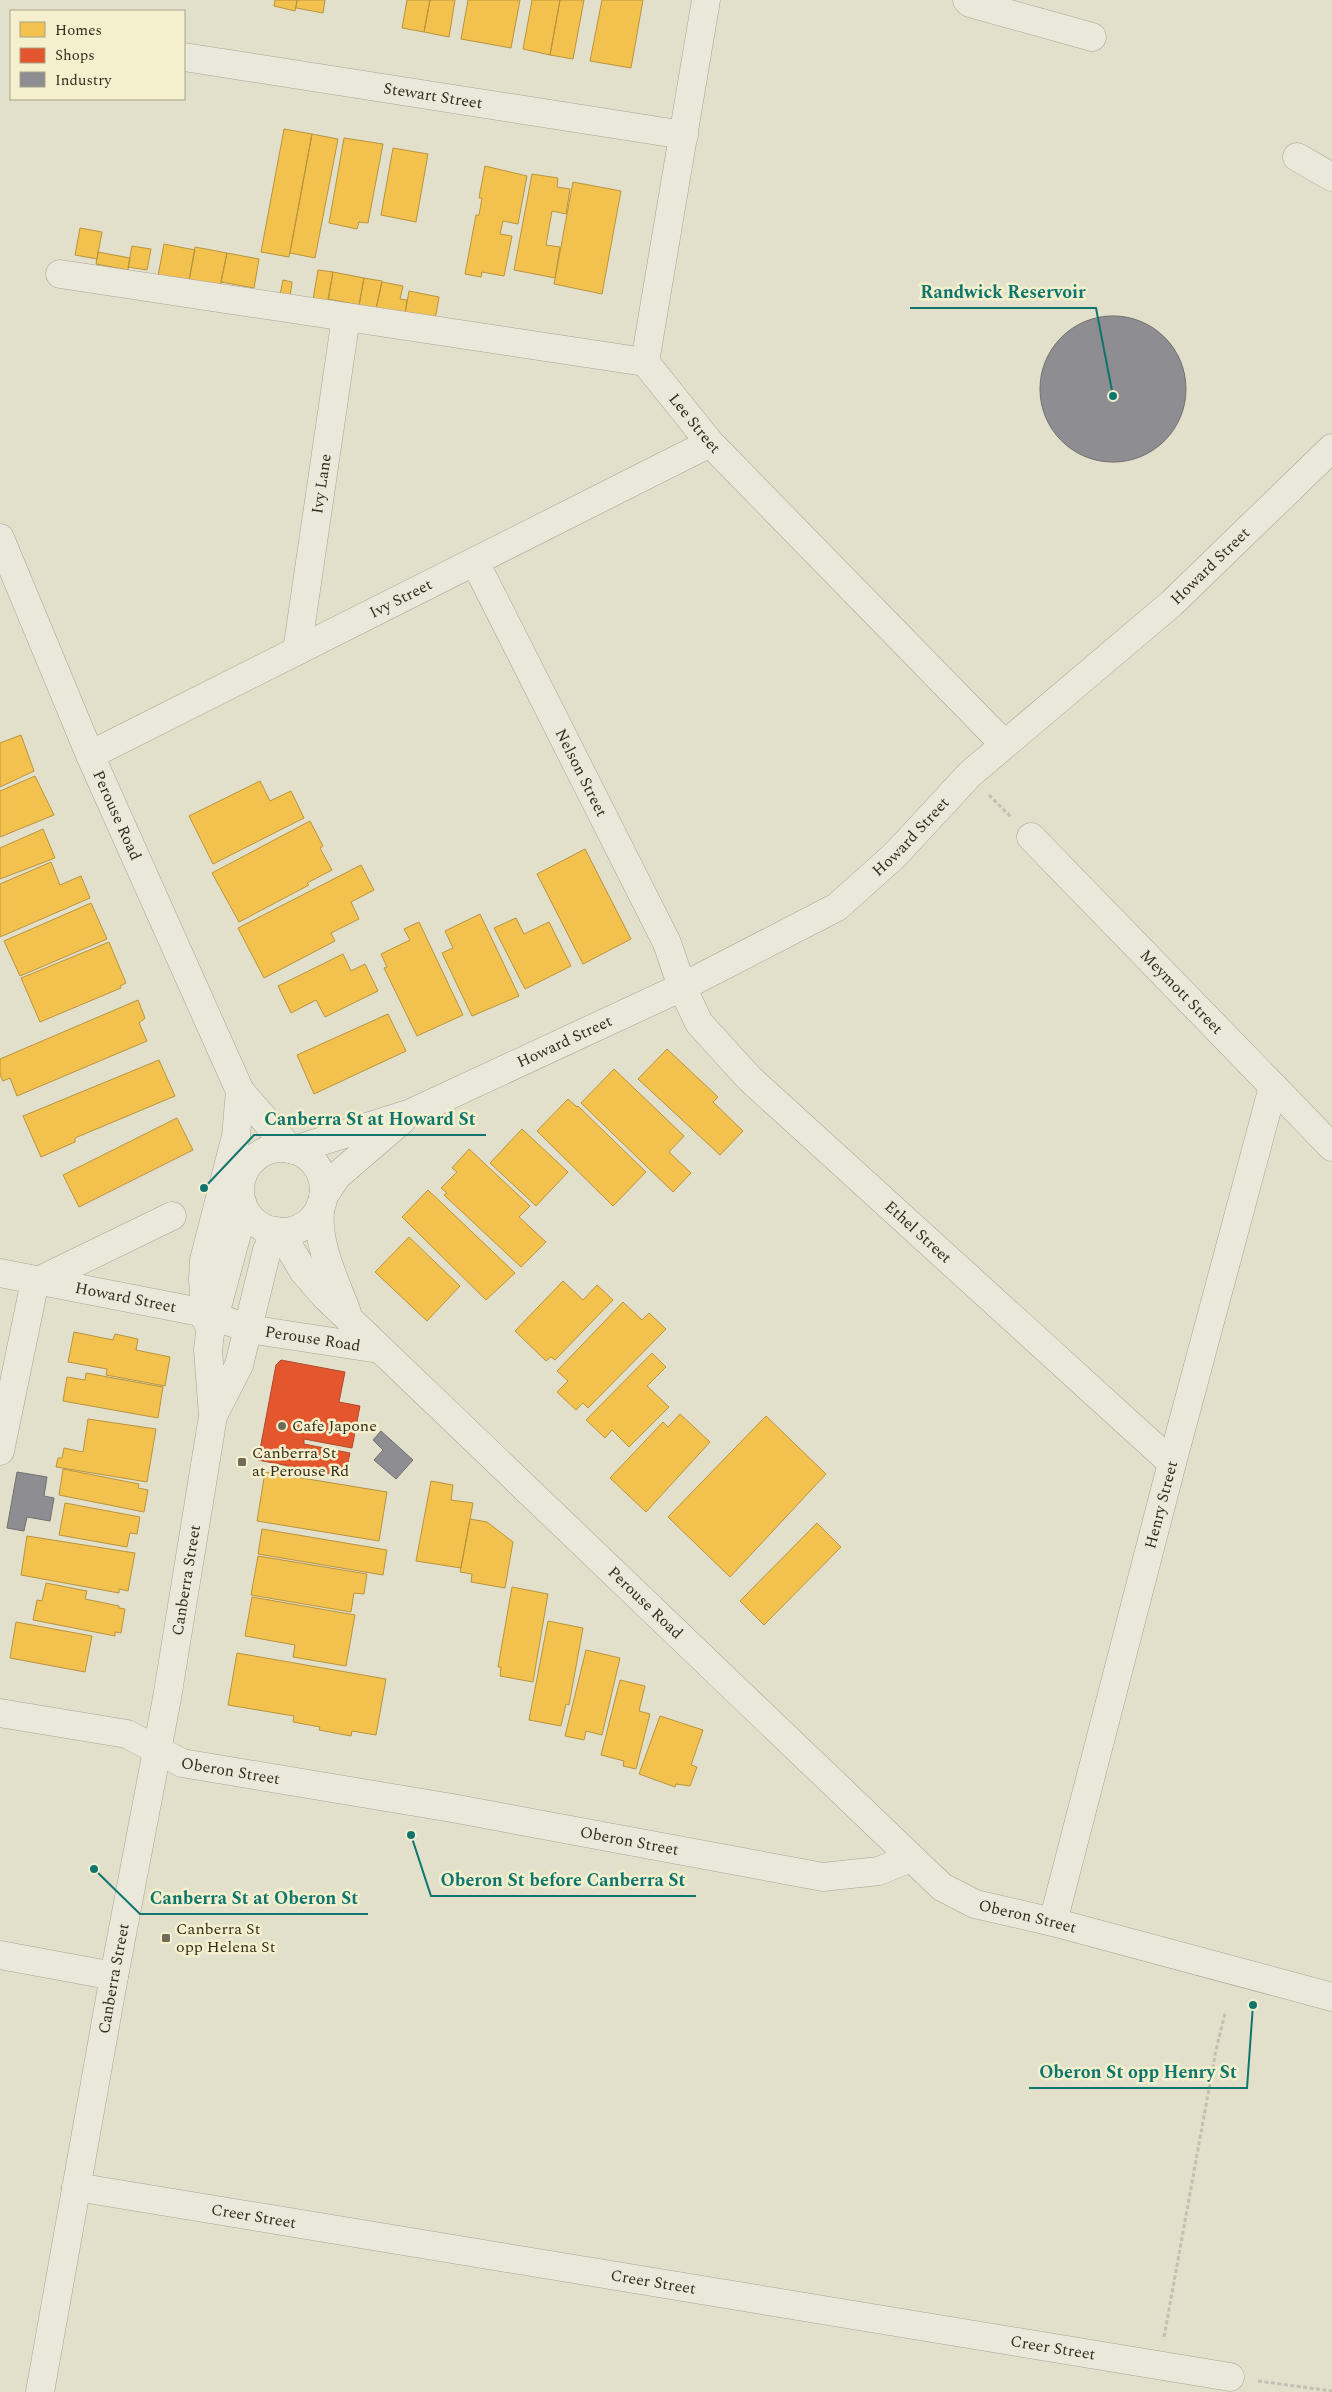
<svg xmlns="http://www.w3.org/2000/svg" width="1332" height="2392" font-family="Spectral,serif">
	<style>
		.homes { fill: #f2c14e; stroke: #b9943f }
		.shops { fill: #e4572e; stroke: #af4a29 }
		.industry { fill: #8d8d92; stroke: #72706f }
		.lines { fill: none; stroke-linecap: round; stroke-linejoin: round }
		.minor-casing { stroke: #a7a394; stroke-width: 29 }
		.path { stroke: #c3c0b2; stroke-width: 3; stroke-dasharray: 4 2.5; stroke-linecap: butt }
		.minor { stroke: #eae8db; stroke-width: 28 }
		.poi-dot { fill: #716b59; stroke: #f4f0ce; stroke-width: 2 }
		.labels { text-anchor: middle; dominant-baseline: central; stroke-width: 5; stroke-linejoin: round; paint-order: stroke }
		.street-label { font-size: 16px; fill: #342c1c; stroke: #f4f0ce }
		.poi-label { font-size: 16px; fill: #342c1c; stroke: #f4f0ce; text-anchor: start }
		.leader { fill: none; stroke: #0f766e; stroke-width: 2 }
		.callout-dot { fill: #0f766e; stroke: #f4f0ce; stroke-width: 2 }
		.callout-label { font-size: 18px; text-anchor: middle; font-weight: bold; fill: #0f766e; stroke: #f4f0ce; stroke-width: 5; stroke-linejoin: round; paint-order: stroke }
	</style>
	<rect width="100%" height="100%" fill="#e2dfca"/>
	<path class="homes" d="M275 0H297L295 11 274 6Z
		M297 0H325L323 13 296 8Z
		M407 0H430L424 32 402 28Z
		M430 0H455L449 37 424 32Z
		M468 0H520L511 48 461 39Z
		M532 0H560L550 55 523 49Z
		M560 0H584L573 59 550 55Z
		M602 0H643L631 68 590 61Z
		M284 129 312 134 289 257 261 252Z
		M312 134 338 139 315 258 290 253Z
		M344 138 383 144 368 223 359 222 357 229 329 223Z
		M393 148 428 154 416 222 381 215Z
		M485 166 527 176 518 224 503 221 500 234 512 236 504 276 482 272 481 277 465 274 476 215H479L482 198H479Z
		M532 174 558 178 557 187 570 189 566 214 552 211 546 245 560 247 555 278 514 270Z
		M573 182 621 191 602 294 554 284Z
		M80 228 102 232 97 259 75 255Z
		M164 244 195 250 189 281 158 276Z
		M132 246 151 249 147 270 128 267Z
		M195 247 227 253 220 287 189 281Z
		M98 252 130 258 128 270 96 264Z
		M227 253 259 259 254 288 221 282Z
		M318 270 333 272 328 302 313 299Z
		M333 272 364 278 359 305 328 299Z
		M364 278 382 281 376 309 359 306Z
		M283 280 292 282 290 297 280 295Z
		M382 282 403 286 400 299 407 300 405 314 376 309Z
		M409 291 439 297 435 320 405 314Z
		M21 735 34 771 0 787V743Z
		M35 776 54 815 0 837V791Z
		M260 781 270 801 291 791 304 818 213 864 189 816Z
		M310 821 323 846 320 848 332 870 307 883 309 885 239 922 212 873Z
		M43 829 55 858 0 879V848Z
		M585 849 631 939 583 964 537 874Z
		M51 862 60 885 81 876 90 898 0 937V884Z
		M361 865 374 890 351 902 359 919 331 933 335 941 264 978 238 928Z
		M91 903 107 939 20 976 4 941Z
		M480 914 519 996 472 1016 442 953 453 948 445 931Z
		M516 918 524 934 549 922 571 966 525 989 494 928Z
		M419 922 463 1015 417 1036 384 968 387 967 381 954 410 940 404 929Z
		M109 942 126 983 120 986 121 988 40 1022 21 978Z
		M343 954 351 971 365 964 378 991 325 1017 316 1000 291 1013 278 986Z
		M138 1000 145 1018 139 1023 147 1041 17 1096 10 1078 3 1081 0 1075V1059Z
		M388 1014 406 1051 314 1094 297 1055Z
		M667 1049 718 1097 713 1102 743 1131 720 1155 638 1079Z
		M159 1060 175 1096 75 1138V1142L41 1157 23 1116Z
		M614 1069 684 1136 669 1152 691 1173 673 1192 581 1103Z
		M568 1099 577 1107 578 1106 646 1172 613 1206 537 1131Z
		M177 1118 193 1150 79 1207 63 1175Z
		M522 1129 568 1172 536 1206 490 1163Z
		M469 1149 530 1206 519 1217 546 1242 521 1267 444 1195 447 1193 441 1188 457 1172 452 1168Z
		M428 1190 515 1273 486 1300 402 1217Z
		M409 1237 460 1286 427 1321 375 1272Z
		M563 1281 583 1300 597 1285 613 1300 555 1360 551 1357 546 1361 515 1331Z
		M623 1302 642 1320 649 1313 666 1329 588 1408 583 1403 576 1410 557 1392 568 1381 557 1371Z
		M74 1332 113 1340 115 1334 138 1339 136 1350 170 1357 165 1386 106 1375 107 1369 68 1362Z
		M652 1353 666 1367 647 1386 669 1407 629 1447 612 1430 605 1438 586 1420Z
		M86 1373 163 1387 158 1418 63 1401 67 1377 85 1380Z
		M680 1414 710 1442 646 1512 610 1478 663 1422 668 1427Z
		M766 1416 826 1474 730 1577 668 1517Z
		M88 1419 156 1429 147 1482 56 1467 58 1458H62L64 1448 83 1452Z
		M63 1469 139 1484 138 1488 148 1490 144 1512 59 1495Z
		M265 1472 387 1492 379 1541 257 1521Z
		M431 1481 453 1485 451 1500 473 1503 461 1568 416 1561Z
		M65 1503 140 1517 137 1534 130 1533 127 1547 59 1535Z
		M470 1519 487 1522 513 1542 505 1588 471 1582 472 1574 460 1572Z
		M817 1523 841 1547 764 1625 740 1601Z
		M262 1529 387 1550 383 1575 258 1554Z
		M27 1536 135 1553 128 1591 119 1589V1593L21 1575Z
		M258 1556 367 1574 364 1594 354 1593 351 1612 251 1595Z
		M46 1583 87 1591 85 1599 119 1606V1608L125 1609 121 1633 115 1632V1636L33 1620 37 1600 42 1601Z
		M512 1587 548 1594 533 1682 500 1676 501 1667H498Z
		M252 1597 355 1615 346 1666 293 1657 295 1645 245 1636Z
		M548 1621 583 1628 569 1705 566 1704 561 1726 529 1720Z
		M16 1622 92 1636 85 1672 10 1658Z
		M586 1650 620 1658 602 1735 586 1731 584 1740 565 1736Z
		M237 1653 386 1679 376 1735 352 1731 351 1736 319 1730 320 1727 293 1722 294 1716 228 1705Z
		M620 1680 645 1686 639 1711 650 1714 636 1769 623 1766 624 1761 601 1755Z
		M660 1716 703 1730 691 1765 697 1767 690 1786 676 1784 675 1787 639 1774Z"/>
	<path class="shops" d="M281 1360 345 1372 339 1402 360 1406 352 1448 304 1439V1444L350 1453 345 1477 258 1460 276 1365Z"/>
	<path class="industry" d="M1040 389a73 73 0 1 1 146 0a73 73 0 1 1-146 0Z
		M381 1431 413 1460 396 1479 374 1460 383 1450 373 1440Z
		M17 1472 47 1477 44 1496 54 1498 50 1521 27 1517 24 1531 7 1528Z"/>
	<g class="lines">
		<defs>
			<g id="minor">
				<path id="s1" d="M706 0 645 362 710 443 1004 744"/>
				<path d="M967 0 970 3 1092 37"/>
				<path id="s2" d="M184 57 684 135"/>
				<path d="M1297 157 1332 177"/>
				<path d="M60 274 645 362"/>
				<path id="s3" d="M0 538 90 755 240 1091 290 1149"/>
				<path id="s4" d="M475 562 667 943 682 987 699 1023 750 1079 1172 1463"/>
				<path id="s5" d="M297 651 346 317"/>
				<path id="s6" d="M90 755 710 443"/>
				<path id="s7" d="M1031 837 1332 1147"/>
				<circle cx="282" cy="1190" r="42"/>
				<path id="s8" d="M294 1150 411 1113 682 987 837 907 895 855 970 774 1172 603 1332 448"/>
				<path d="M323 1197 337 1176 402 1120"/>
				<path d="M321 1204C314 1240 335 1280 347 1313"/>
				<path id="s9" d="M280 1232 304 1272 326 1297 942 1887 975 1904 1053 1922 1332 1997"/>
				<path id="s10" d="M0 1273 195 1311 255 1330 379 1349"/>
				<path d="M38 1281 172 1216"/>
				<path d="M206 1320 203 1280 204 1260 236 1136 240 1091"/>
				<path d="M213 1416 239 1365 267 1250 277 1231"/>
				<path d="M0 1451 35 1281"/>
				<path id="s11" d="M0 1713 127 1734 182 1763 452 1808 823 1877 879 1871 910 1858"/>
				<path id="s12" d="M1053 1922 1172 1463 1273 1087"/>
				<path d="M0 1955 114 1976"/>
				<path id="s13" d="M76 2187 1230 2377"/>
				<path id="s14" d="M40 2392 114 1976 167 1698 213 1416 208 1350 210 1333 240 1222 242 1202"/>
			</g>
		</defs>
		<use href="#minor" class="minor-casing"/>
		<path class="path" d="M989 795 1011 817
			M1164 2337 1216 2050 1225 2013
			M1258 2381 1332 2391"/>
		<use href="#minor" class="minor"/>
	</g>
	<g class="poi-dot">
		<circle cx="282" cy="1426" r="5"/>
		<rect x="237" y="1457" width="10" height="10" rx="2.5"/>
		<rect x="161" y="1933" width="10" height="10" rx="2.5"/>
	</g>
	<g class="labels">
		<g class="street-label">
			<text stroke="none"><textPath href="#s2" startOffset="252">Stewart Street</textPath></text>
			<text stroke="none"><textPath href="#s1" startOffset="446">Lee Street</textPath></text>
			<text stroke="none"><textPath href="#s5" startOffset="169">Ivy Lane</textPath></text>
			<text stroke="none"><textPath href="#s8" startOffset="1102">Howard Street</textPath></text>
			<text stroke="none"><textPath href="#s6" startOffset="348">Ivy Street</textPath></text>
			<text stroke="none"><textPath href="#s4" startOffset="236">Nelson Street</textPath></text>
			<text stroke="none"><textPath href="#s3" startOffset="301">Perouse Road</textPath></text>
			<text stroke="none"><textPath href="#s8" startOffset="698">Howard Street</textPath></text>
			<text stroke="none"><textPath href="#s7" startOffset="216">Meymott Street</textPath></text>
			<text stroke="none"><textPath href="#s8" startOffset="292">Howard Street</textPath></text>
			<text stroke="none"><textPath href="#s4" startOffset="816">Ethel Street</textPath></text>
			<text stroke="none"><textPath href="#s10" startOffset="128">Howard Street</textPath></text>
			<text stroke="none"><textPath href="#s10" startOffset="320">Perouse Road</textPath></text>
			<text stroke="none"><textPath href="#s12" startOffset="431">Henry Street</textPath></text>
			<text stroke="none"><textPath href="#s14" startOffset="825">Canberra Street</textPath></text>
			<text stroke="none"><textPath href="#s9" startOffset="522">Perouse Road</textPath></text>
			<text stroke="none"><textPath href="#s11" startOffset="240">Oberon Street</textPath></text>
			<text stroke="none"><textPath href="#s11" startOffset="645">Oberon Street</textPath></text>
			<text stroke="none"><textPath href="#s9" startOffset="1024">Oberon Street</textPath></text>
			<text stroke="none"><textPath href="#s14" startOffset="420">Canberra Street</textPath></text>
			<text stroke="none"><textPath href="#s13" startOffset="180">Creer Street</textPath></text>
			<text stroke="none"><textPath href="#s13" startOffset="585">Creer Street</textPath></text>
			<text stroke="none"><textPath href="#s13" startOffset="990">Creer Street</textPath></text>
		</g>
		<g class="poi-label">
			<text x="292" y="1426">Cafe Japone</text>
			<text x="252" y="1453">Canberra St<tspan x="252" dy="18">at Perouse Rd</tspan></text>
			<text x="176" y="1929">Canberra St<tspan x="176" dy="18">opp Helena St</tspan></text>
		</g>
	</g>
	<path class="leader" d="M1113 396L1096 308H910M204 1188L254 1135H486M411 1835L431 1896H696M94 1869L140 1914H368M1253 2005L1247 2088H1029"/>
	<g class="callout-dot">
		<circle cx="1113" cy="396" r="5"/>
		<circle cx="204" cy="1188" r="5"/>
		<circle cx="411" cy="1835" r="5"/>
		<circle cx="94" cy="1869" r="5"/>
		<circle cx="1253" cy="2005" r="5"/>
	</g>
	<g class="callout-label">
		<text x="1003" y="298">Randwick Reservoir</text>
		<text x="370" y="1125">Canberra St at Howard St</text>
		<text x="563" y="1886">Oberon St before Canberra St</text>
		<text x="254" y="1904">Canberra St at Oberon St</text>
		<text x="1138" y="2078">Oberon St opp Henry St</text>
	</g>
	<rect x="10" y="10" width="175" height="90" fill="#f4f0ce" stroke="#a7a287"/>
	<rect x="20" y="22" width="25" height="15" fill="#f2c14e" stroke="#a7a287"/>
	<text x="55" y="35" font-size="15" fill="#342c1c">Homes</text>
	<rect x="20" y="48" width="25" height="15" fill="#e4572e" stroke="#a7a287"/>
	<text x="55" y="60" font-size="15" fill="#342c1c">Shops</text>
	<rect x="20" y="72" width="25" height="15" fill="#8d8d92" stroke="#a7a287"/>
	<text x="55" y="85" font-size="15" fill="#342c1c">Industry</text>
</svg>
